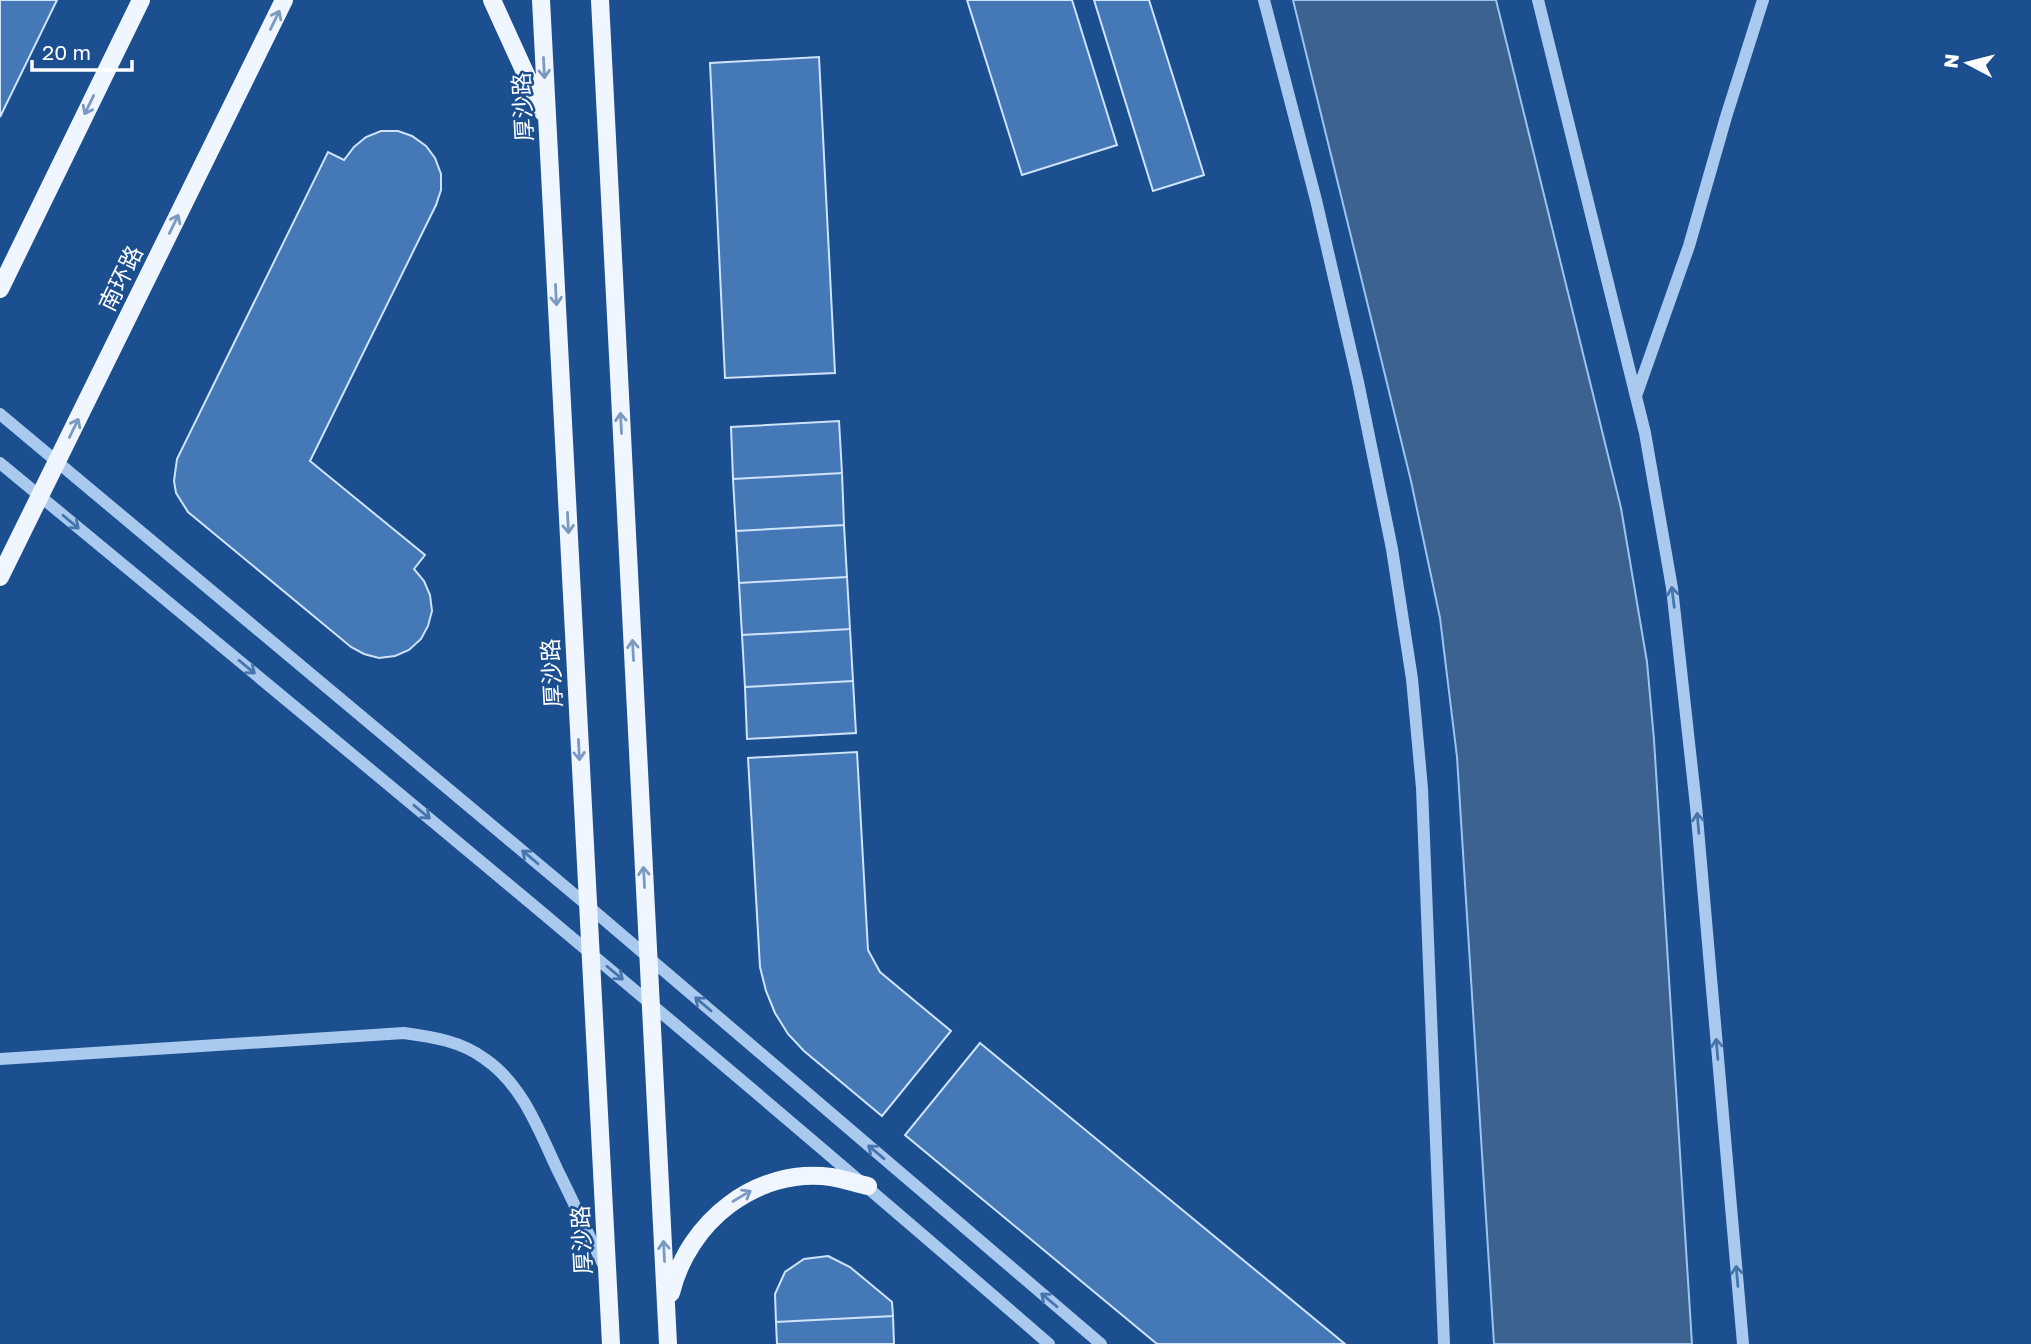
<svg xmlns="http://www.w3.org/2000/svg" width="2031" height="1344" font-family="'Golos Text','Noto Sans SC',sans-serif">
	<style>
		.water { fill: #3c6290; stroke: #9cc4f0; stroke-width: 2 }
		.building { fill: #4478b7; stroke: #cfe3fa; stroke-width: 2 }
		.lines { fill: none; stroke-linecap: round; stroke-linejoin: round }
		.minor { stroke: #a9c9ee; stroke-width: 12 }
		.major { stroke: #f0f6ff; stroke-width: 18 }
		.oneway { stroke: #7b9ac1 }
		.oneway2 { stroke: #4674ac }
		.labels { text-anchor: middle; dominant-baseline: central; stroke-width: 5; stroke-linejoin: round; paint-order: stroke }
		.street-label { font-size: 23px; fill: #fff; stroke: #1b4f8f }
	</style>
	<rect width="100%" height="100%" fill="#1b4f8f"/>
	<path class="water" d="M1293 0H1496L1621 508 1647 662 1654 740 1692 1344H1494L1457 757 1440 618 1411 481Z"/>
	<path class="building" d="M0 0H57L0 117Z
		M967 0H1072L1117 145 1022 175Z
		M1094 0H1149L1204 175 1153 191Z
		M819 57 835 373 725 378 710 63Z
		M381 131H398L412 136 426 146 435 158 441 174V190L436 205 310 461 425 555 414 569 424 581 430 595 432 611 428 626 421 639 409 650 395 656 379 658 364 654 351 647 188 512 176 493 174 481 177 459 328 152 344 160 354 147 366 137Z
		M839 421 842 473 733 479 731 427Z
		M842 473 844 525 736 531 733 479Z
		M844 525 847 577 739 583 736 531Z
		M847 577 850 629 742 635 739 583Z
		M850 629 853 681 745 687 742 635Z
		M853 681 856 733 747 739 745 687Z
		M857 752 868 950 880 972 951 1031 882 1116 804 1051 788 1034 775 1013 766 991 760 967 748 758Z
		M980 1043 1345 1344H1157L905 1135Z
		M828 1256 850 1267 892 1302 893 1316 776 1322 775 1294 785 1272 804 1259Z
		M893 1316 894 1344H777L776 1322Z"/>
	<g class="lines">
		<path class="minor" d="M1264 0 1316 200 1358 382 1392 549 1412 679 1422 788 1444 1344
			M1538 0 1645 433 1672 588 1696 806 1743 1344
			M1636 396 1689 246 1726 117 1763 0
			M0 414 587 905 1101 1344
			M0 463C352 754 704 1044 1049 1344
			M0 1059 404 1033C433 1037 461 1041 485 1059 523 1085 539 1131 558 1171 574 1203 589 1236 605 1268"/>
		<path class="major" d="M492 0 543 112
			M541 0 611 1344
			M600 0 668 1344
			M0 289 141 0
			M0 577 284 0
			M671 1293C688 1222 756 1167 831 1177 843 1179 855 1183 868 1186"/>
	</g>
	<defs><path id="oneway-shaft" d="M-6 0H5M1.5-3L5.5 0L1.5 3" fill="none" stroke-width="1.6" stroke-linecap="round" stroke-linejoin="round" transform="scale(1.75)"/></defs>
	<g class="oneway">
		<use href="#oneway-shaft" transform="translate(275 20) rotate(-64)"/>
		<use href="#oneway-shaft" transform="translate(544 68) rotate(87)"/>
		<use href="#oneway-shaft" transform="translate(89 105) rotate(116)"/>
		<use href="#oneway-shaft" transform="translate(174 224) rotate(-64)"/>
		<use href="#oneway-shaft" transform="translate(556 295) rotate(87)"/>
		<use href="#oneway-shaft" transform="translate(621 423) rotate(-93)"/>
		<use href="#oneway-shaft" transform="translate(74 428) rotate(-64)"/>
		<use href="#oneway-shaft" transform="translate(568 523) rotate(87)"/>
		<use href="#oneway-shaft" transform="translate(633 650) rotate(-93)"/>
		<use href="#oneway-shaft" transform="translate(579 750) rotate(87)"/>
		<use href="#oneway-shaft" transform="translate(644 877) rotate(-93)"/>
		<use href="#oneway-shaft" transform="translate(742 1196) rotate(-31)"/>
		<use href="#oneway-shaft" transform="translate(664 1251) rotate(-93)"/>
	</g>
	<g class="oneway2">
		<use href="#oneway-shaft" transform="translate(71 522) rotate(40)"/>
		<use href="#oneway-shaft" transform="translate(1673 597) rotate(-97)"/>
		<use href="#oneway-shaft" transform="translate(247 667) rotate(40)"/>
		<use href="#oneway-shaft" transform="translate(422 812) rotate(40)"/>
		<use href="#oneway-shaft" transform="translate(1698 823) rotate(-95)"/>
		<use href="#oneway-shaft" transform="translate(530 857) rotate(-140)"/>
		<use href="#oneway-shaft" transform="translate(615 973) rotate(40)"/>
		<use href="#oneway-shaft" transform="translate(703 1004) rotate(-140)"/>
		<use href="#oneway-shaft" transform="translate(1717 1049) rotate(-95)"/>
		<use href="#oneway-shaft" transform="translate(876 1152) rotate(-140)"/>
		<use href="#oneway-shaft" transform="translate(1737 1276) rotate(-95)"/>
		<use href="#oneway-shaft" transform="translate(1049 1300) rotate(-140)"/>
	</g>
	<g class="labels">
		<g class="street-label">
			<text transform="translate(522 107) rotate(-93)">厚沙路</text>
			<text transform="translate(120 278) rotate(-64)">南环路</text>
			<text transform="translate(551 673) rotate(-93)">厚沙路</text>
			<text transform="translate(581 1240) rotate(-93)">厚沙路</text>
		</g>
	</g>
	<g transform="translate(1968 63) rotate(277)" stroke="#1b4f8f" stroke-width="5" paint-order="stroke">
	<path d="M0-5L12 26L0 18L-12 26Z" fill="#ffffff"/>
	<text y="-10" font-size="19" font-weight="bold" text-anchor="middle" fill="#ffffff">N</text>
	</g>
	<path d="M32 60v10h100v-10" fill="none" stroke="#ffffff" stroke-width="3.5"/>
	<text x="42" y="60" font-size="21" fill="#ffffff" stroke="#1b4f8f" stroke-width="5" paint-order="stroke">20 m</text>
</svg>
